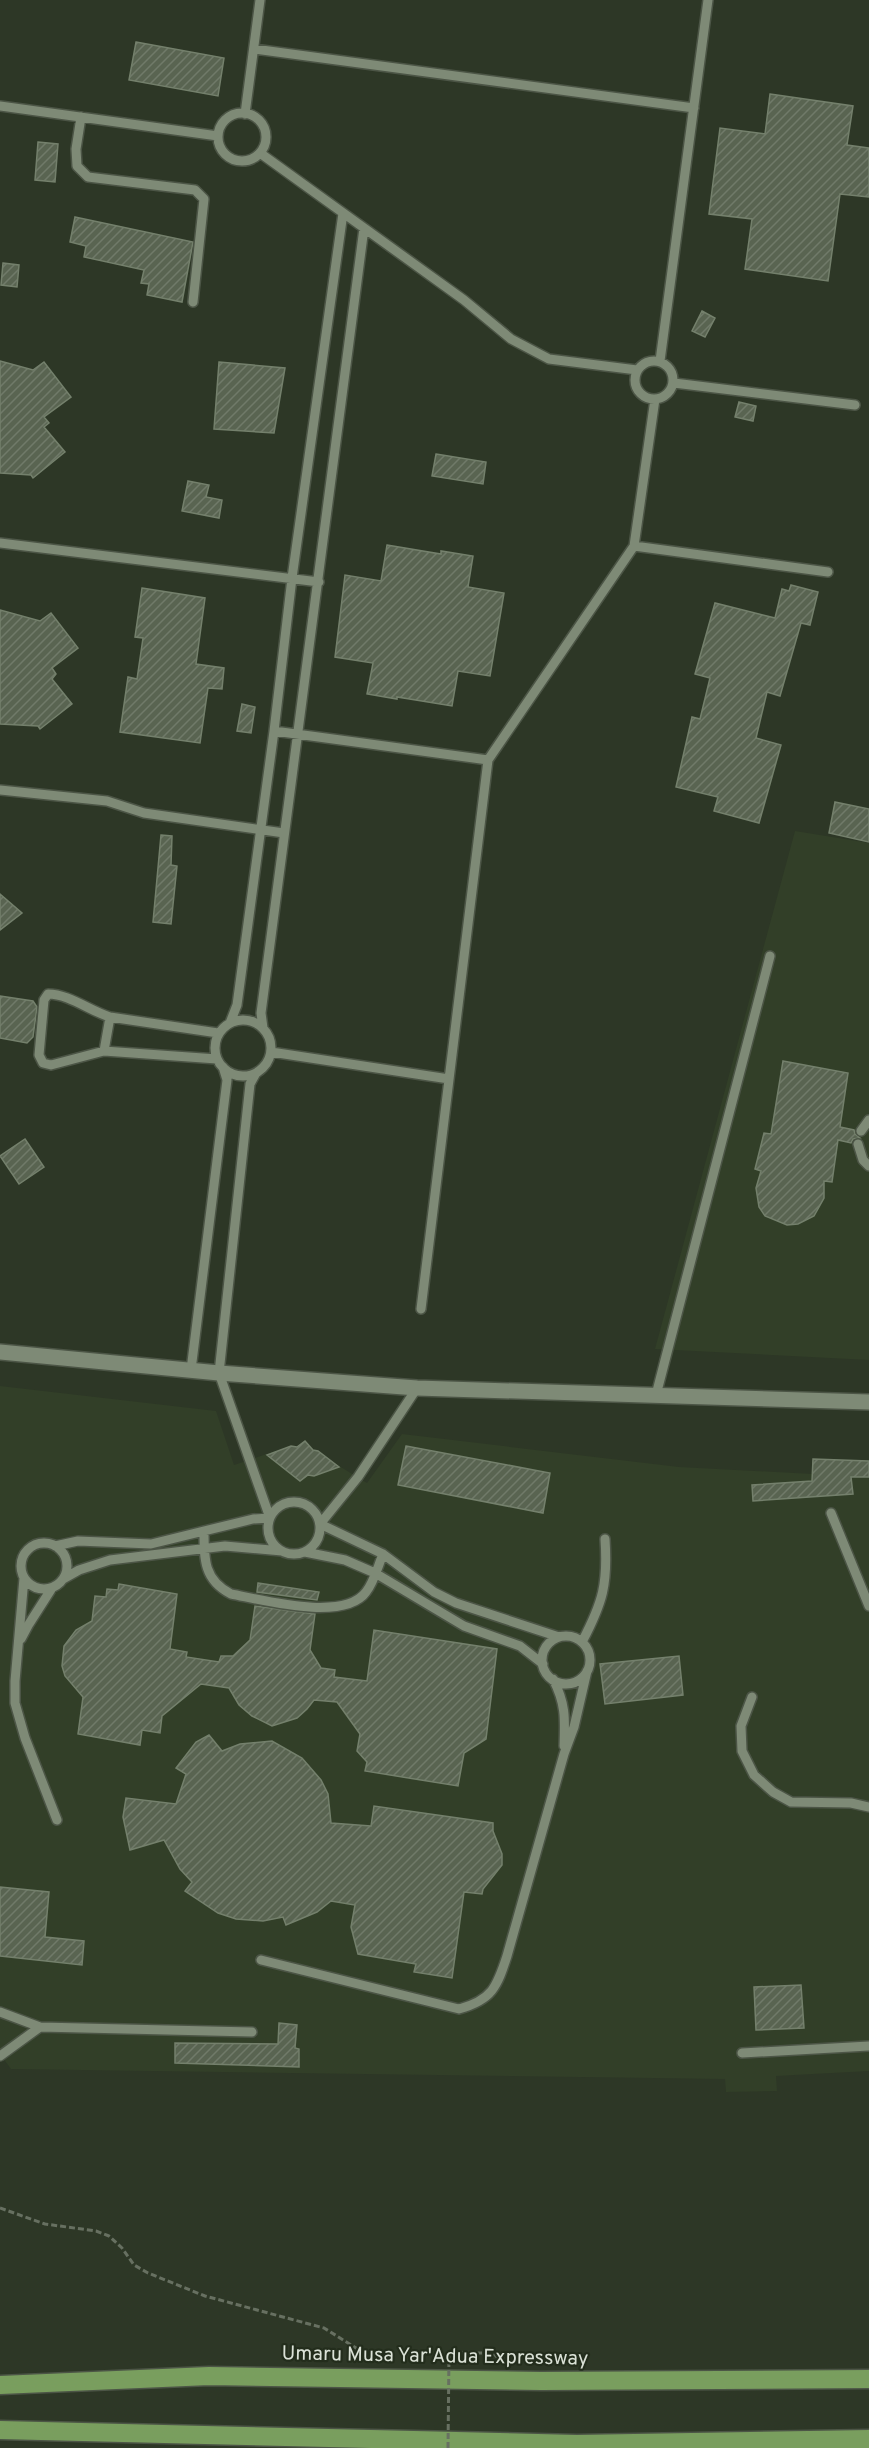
<svg xmlns="http://www.w3.org/2000/svg" width="869" height="2448" font-family="Overpass,sans-serif">
	<style>
		.built { fill: #323f28 }
		.building { fill: url(#building-hatch); stroke: #74806c; stroke-width: 1.5 }
		.lines { fill: none; stroke-linecap: round; stroke-linejoin: round }
		.lane-casing { stroke: #4c5546; stroke-width: 12 }
		.street-casing { stroke: #4c5546; stroke-width: 18 }
		.highway-casing { stroke: #4c5546; stroke-width: 21 }
		.path { stroke: #677061; stroke-width: 3; stroke-dasharray: 6 3; stroke-linecap: butt }
		.lane { stroke: #7e8a76; stroke-width: 9 }
		.street { stroke: #7e8a76; stroke-width: 15 }
		.highway { stroke: #799e5e; stroke-width: 18 }
		.path-bridge { stroke: #677061; stroke-width: 3; stroke-dasharray: 6 3; stroke-linecap: butt }
		.labels { text-anchor: middle; dominant-baseline: central; stroke-width: 4.5; stroke-linejoin: round; paint-order: stroke }
		.street-label { font-size: 20px; fill: #dbe2d7; stroke: #232d1c }
	</style>
	<defs>
		<pattern id="building-hatch" width="6" height="6" patternUnits="userSpaceOnUse" patternTransform="scale(1.5)"><rect width="6" height="6" fill="#596451"/><path d="M-1 1l2-2M0 6l6-6M5 7l2-2" fill="none" stroke="#707a69"/></pattern>
	</defs>
	<rect width="100%" height="100%" fill="#2d3726"/>
	<path class="built" d="M795 831 869 843V1360L655 1349Z
		M0 1386 216 1411 234 1465 291 1446 297 1447 305 1441 313 1450 367 1483 402 1434 679 1467 869 1477V2071L776 2076 777 2091 726 2092 725 2079 11 2069 0 2054Z"/>
	<path class="building" d="M136 42 224 58 218 96 129 80Z
		M770 94 853 106 847 145 869 148V197L840 194 828 281 745 269 752 219 709 214 720 128 765 134Z
		M38 142 58 144 55 182 35 180Z
		M75 217 193 242 182 302 147 295 149 284 141 283 144 270 84 257 86 246 70 242Z
		M3 263 19 265 17 287 1 285Z
		M702 311 715 318 705 337 692 331Z
		M0 361 33 370 44 362 71 397 44 417 49 423 44 427 65 452 33 478 31 475 0 473Z
		M219 362 285 368 274 433 214 429Z
		M739 402 756 406 753 421 735 417Z
		M436 454 486 462 483 484 432 476Z
		M188 481 209 485 206 497 222 500 219 518 182 511Z
		M387 545 441 554V551L473 556 468 587 504 593 490 676 458 671 452 706 397 697V699L367 694 373 663 335 657 345 575 381 581Z
		M791 585 818 592 810 625 801 623 780 696 767 692 756 738 781 745 759 823 714 811 718 797 676 787 692 717 700 719 710 678 695 674 715 603 775 618 782 589 789 591Z
		M142 588 205 598 196 664 224 668 222 689 208 688 200 743 120 732 128 677 137 679 143 638 135 637Z
		M0 610 40 621 51 613 78 648 52 668 56 674 52 679 72 704 40 729 38 726 0 724Z
		M242 704 255 707 251 733 237 731Z
		M835 802 869 809V842L829 833Z
		M161 835 172 836 171 865 177 866 171 924 153 922Z
		M0 894 22 913 0 930Z
		M0 996 33 1001 37 1007 33 1037 27 1043 0 1038Z
		M783 1061 848 1073 840 1127 854 1130 855 1134 860 1138 853 1139 851 1143 838 1140 832 1182 824 1181V1198L814 1216 798 1224 787 1225 765 1216 759 1207 756 1188 761 1171 755 1169 764 1133 771 1134Z
		M25 1139 44 1167 19 1184 0 1156Z
		M305 1441 313 1450 318 1451 339 1467 314 1476 308 1475 300 1481 267 1455 291 1446 297 1447Z
		M406 1446 550 1473 543 1513 398 1485Z
		M813 1459 869 1461V1477H851L853 1494 753 1501 752 1485 812 1481Z
		M258 1583 319 1592 317 1600 257 1592Z
		M119 1584 177 1594 170 1649 187 1652 186 1657 219 1662 221 1656H233L250 1640 255 1606 315 1614 310 1650 321 1668 335 1670 334 1677 367 1681 374 1630 497 1649 486 1739 464 1753 458 1786 365 1771 367 1762 357 1751 360 1734 337 1702 314 1700 307 1709 297 1718 272 1726 252 1716 239 1705 229 1688 201 1684 162 1716 160 1733 142 1730 140 1745 78 1734 83 1697 65 1676 62 1666 64 1646 76 1630 92 1621 95 1596 106 1597 107 1589 118 1590Z
		M679 1656 683 1695 605 1704 600 1664Z
		M209 1735 222 1751 240 1744 272 1741 302 1758 321 1780 328 1794 331 1823 371 1826 374 1806 493 1823V1831L502 1854V1865L483 1889 482 1894 464 1892 452 1978 414 1972 416 1964 358 1954 351 1927 355 1905 331 1901 317 1912 286 1925 283 1917 263 1921 236 1919 218 1913 185 1891 192 1882 180 1869 164 1840 130 1850 123 1817 126 1798 176 1804 186 1774 176 1768 196 1742Z
		M0 1887 49 1892 45 1937 84 1941 82 1965 0 1956Z
		M801 1985 804 2028 756 2030 754 1987Z
		M279 2023 297 2025 295 2048 299 2049V2067L175 2063V2043L278 2044Z"/>
	<g class="lines">
		<defs>
			<path id="lane" d="M254 49 694 108
				M0 106 218 136
				M218 137a24 24 0 1 1 48 0a24 24 0 1 1-48 0Z
				M245 114 260 0
				M81 117 76 149 77 166 88 177 195 190 204 199 193 302
				M260 153 464 300 511 339 549 359 637 370
				M635 380a19 19 0 1 1 38 0a19 19 0 1 1-38 0Z
				M660 361 708 0
				M674 383 855 405
				M0 543 319 582
				M634 546 828 572
				M274 731 488 760
				M0 790 107 801 144 813 284 833
				M215 1048a28 28 0 1 1 56 0a28 28 0 1 1-56 0Z
				M230 1023 237 1005 274 731 292 578 343 213
				M263 1028 261 1013 364 228
				M104 1051 110 1017
				M271 1052 449 1079
				M217 1059 104 1051 51 1065 43 1063 39 1055 44 1000 48 994C69 994 90 1011 110 1017L218 1033
				M861 1131 869 1120
				M858 1144 863 1160 869 1166
				M421 1309 488 760 634 546 655 399
				M191 1370 227 1080 223 1067
				M417 1388 358 1477 320 1524 383 1554 434 1592 456 1603 559 1637
				M656 1395 770 956
				M268 1528a26 26 0 1 1 52 0a26 26 0 1 1-52 0Z
				M831 1513 869 1606
				M204 1531C204 1560 204 1580 231 1594 263 1600 344 1622 366 1592 374 1582 378 1566 383 1554
				M21 1566a23 23 0 1 1 46 0a23 23 0 1 1-46 0Z
				M55 1546 78 1541 151 1544 253 1519 270 1518 219 1373 250 1084 256 1073
				M305 1552 345 1560 375 1573 464 1626 520 1646 543 1664
				M24 1578 15 1681V1703L25 1738 57 1820
				M63 1579 79 1570 110 1560 225 1546 282 1551
				M542 1660a24 24 0 1 1 48 0a24 24 0 1 1-48 0Z
				M21 1639 29 1624 52 1588
				M582 1642C603 1602 608 1584 605 1539
				M553 1679C566 1704 565 1719 564 1746
				M752 1697 741 1726 742 1751 754 1775 773 1792 791 1802 851 1803 869 1807
				M261 1960 459 2009C492 2000 497 1987 507 1956L564 1754 574 1727 587 1671
				M0 2012 40 2027
				M742 2053 869 2046
				M0 2056 40 2027 252 2032"/>
			<path id="street" d="M0 1352 219 1373 417 1388 869 1402"/>
			<path id="highway" d="M0 2385 209 2376 541 2381 869 2379
				M0 2430 577 2444 869 2439"/>
		</defs>
		<use href="#lane" class="lane-casing"/>
		<use href="#street" class="street-casing"/>
		<use href="#highway" class="highway-casing"/>
		<path class="path" d="M0 2208 45 2224 96 2231 109 2236 122 2248 134 2265 148 2273 205 2296 324 2328 377 2361
			M449 2353H493L498 2358 495 2364"/>
		<use href="#lane" class="lane"/>
		<use href="#street" class="street"/>
		<use href="#highway" class="highway"/>
		<path class="path-bridge" d="M448 2448 449 2353"/>
	</g>
	<g class="labels">
		<g class="street-label">
			<text transform="translate(435 2357) rotate(1)">Umaru Musa Yar'Adua Expressway</text>
		</g>
	</g>
</svg>
